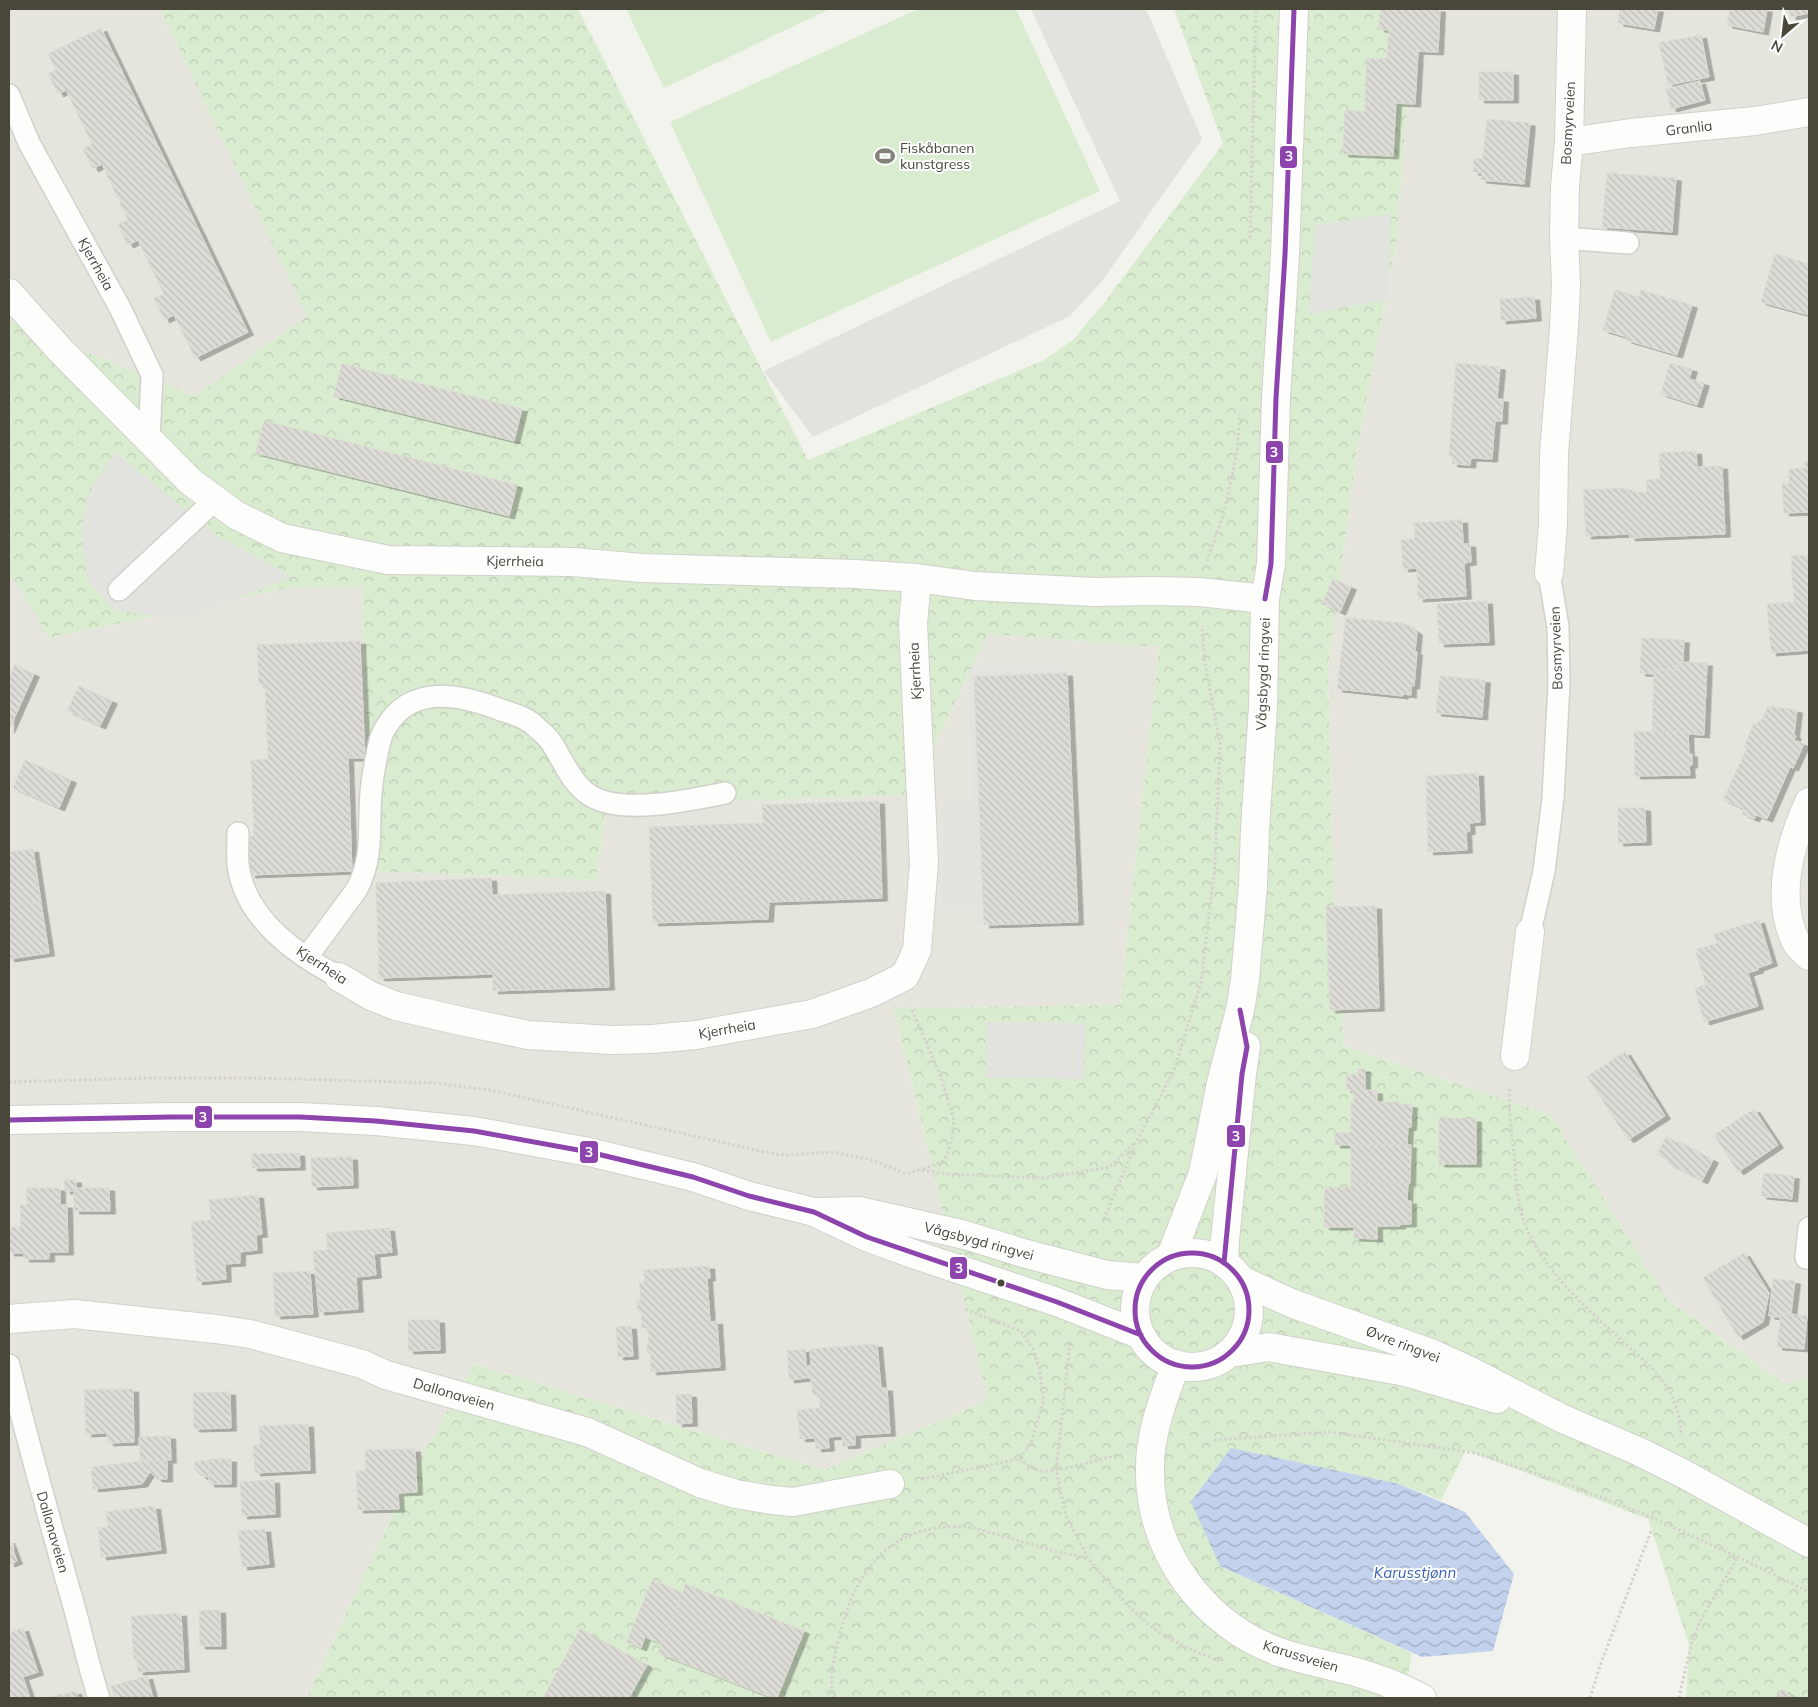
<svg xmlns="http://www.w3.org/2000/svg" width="1818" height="1707" font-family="Mulish,sans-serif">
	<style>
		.residential { fill: #e6e5dd }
		.forest { fill: url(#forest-crowns) }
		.pitch { fill: #daecd0 }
		.parking { fill: #e2e2de }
		.water { fill: url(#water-waves) }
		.building { fill: url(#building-back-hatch); stroke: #dbdad4; filter: url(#shadow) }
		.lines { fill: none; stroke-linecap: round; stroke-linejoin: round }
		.service-casing { stroke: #d1d1cc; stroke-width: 24 }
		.minor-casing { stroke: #d1d1cc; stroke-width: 30 }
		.tertiary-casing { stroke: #d1d1cc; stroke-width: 30 }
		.path { stroke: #d3d2cc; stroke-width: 3; stroke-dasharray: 2.5 2.5; stroke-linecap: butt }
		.service { stroke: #fdfdfc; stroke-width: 21 }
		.minor { stroke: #fdfdfc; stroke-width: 28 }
		.tertiary { stroke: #fdfdfc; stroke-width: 28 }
		.bus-1-casing { stroke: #fff; stroke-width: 9 }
		.bus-1 { stroke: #8e44ad; stroke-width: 5 }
		.bus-dot { fill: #49473a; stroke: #fff; stroke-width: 2 }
		.labels { text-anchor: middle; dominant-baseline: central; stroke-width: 4; stroke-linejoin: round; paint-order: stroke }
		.street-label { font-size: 14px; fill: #49473a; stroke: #fff }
		.poi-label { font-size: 14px; fill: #49473a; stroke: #fff; text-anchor: start }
		.water-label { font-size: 15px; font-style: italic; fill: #3961af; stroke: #fff }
		.line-badge { stroke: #fff; stroke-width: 2 }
		.badge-label { font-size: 14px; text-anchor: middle; font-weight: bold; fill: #fff }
	</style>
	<defs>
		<pattern id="forest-crowns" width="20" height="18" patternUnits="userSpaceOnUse" patternTransform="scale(1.25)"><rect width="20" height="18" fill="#daecd0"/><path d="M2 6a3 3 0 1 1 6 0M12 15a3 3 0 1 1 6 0" fill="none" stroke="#bdccb3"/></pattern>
		<pattern id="water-waves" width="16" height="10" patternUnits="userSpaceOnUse" patternTransform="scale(1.25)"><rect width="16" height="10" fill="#c3d2ed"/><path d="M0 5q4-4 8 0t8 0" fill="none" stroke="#a0acc1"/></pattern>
		<pattern id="building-back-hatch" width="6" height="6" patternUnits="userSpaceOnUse" patternTransform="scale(1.25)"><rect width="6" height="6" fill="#dddcd6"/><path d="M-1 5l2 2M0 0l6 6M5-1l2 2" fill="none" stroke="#bfbeb8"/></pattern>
		<filter id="shadow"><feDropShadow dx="5.5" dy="3" stdDeviation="0" flood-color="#0004"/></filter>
	</defs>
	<rect width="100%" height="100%" fill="#f3f3ee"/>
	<path class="residential" d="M9 9H160L308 316 195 396 9 321Z
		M1398 9H1809V1377L1785 1384 1667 1299 1550 1115 1344 1046 1333 886 1328 666 1357 451 1396 242 1413 27Z
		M9 570 49 638 287 588 362 587 371 871 596 880 607 805 910 795 988 634 1159 647 1120 1005 894 1008 988 1400 824 1470 474 1364 411 1475 307 1698H29L9 1681Z"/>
	<path class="forest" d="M160 9H578L808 460 1044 360 1074 339 1104 303 1223 144 1174 9H1398L1413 27 1396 242 1357 451 1328 666 1333 886 1344 1046 1551 1115 1667 1299 1785 1384 1809 1377V1698H1686L1689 1645 1648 1519 1466 1450 1441 1500 1399 1484 1220 1566 1412 1653 1404 1698H307L411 1475 474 1364 824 1470 988 1400 894 1008 1120 1005 1159 647 988 634 910 795 607 805 596 880 371 871 362 587 287 588 49 638 9 570V321L195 396 307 316Z"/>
	<path class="pitch" d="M626 9H830L664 88Z
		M918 9H1016L1100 191 771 342 670 122Z"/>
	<path class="parking" d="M1031 9H1146L1202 139 1102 281 1070 316 813 437 764 371 1120 201Z
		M1391 214 1389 299 1309 314 1315 225Z
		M115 452 218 536 292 577 182 620 114 610 88 581 81 535 87 496Z
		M1065 667 1072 920 976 923 975 907 942 910 944 801 972 800 969 669Z
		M987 1022 1085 1023 1084 1079 986 1078Z"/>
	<path class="water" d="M1231 1448 1399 1484 1465 1512 1514 1574 1493 1651 1422 1657 1220 1566 1191 1502Z"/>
	<path class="building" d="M1380 9H1440L1438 52 1387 50 1389 30 1379 29Z
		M1618 9H1658L1654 29 1618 23 1620 9Z
		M1730 9H1767L1763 32 1727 25Z
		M1789 9H1809V13L1791 17Z
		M101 28 248 332 195 358 174 315 164 320 154 298 164 294 138 240 128 245 118 225 128 220 102 164 93 169 83 149 92 144 66 90 58 94 48 74 56 70 48 54Z
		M1701 35 1709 77 1668 85 1659 43Z
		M1387 50 1418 51 1415 104 1365 102 1367 59H1387Z
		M1479 72H1513V100H1479Z
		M1700 81 1705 100 1671 109 1666 89Z
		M1365 102 1396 103 1393 156 1343 154 1345 110 1365 112Z
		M1487 119 1530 123 1524 184 1481 180 1482 173 1473 172 1474 158 1483 159Z
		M1607 173 1676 178 1672 232 1602 227Z
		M1775 254 1809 264V315L1761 302Z
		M1615 290 1639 297 1641 290 1692 305 1677 355 1626 340 1627 337 1603 330Z
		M1534 297 1536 318 1501 321 1500 299Z
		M1456 363 1500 367 1497 399H1503L1502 421H1495L1492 459 1471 458 1470 465 1452 464 1453 456H1449Z
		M1670 363 1692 369 1689 379 1704 383 1697 405 1661 394Z
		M342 364 522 409 514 441 334 396Z
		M264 421 517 485 509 516 256 453Z
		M1696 451 1697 467 1722 466 1725 534 1630 538 1629 534 1586 536 1583 490 1627 488 1628 492H1647L1646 480 1660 479 1659 453Z
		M1805 461H1809V512L1784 513 1782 483 1789 484V469L1806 468Z
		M1462 520 1463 544H1470L1471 562 1464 563 1466 596 1418 599 1417 568 1403 569 1401 540 1415 539 1414 523Z
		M1809 555V601L1794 602 1791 556Z
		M1333 579 1351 587 1340 612 1322 604Z
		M1487 601 1489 642 1439 644 1437 604Z
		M1809 601V650L1771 653 1767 604Z
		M1346 618 1403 623 1417 632 1415 652H1417L1414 686H1411V695L1403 694V696L1337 689Z
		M1642 638 1684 640 1683 662H1678V670H1654V674L1640 673Z
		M360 641 365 758H348L352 871 250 875 249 836H254L251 760 268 759 265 684 259 685 257 645Z
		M1678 662 1707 663 1704 735 1688 734V731L1652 732 1654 670H1678Z
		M15 665 34 674 9 730V678Z
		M1067 673 1078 922 984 925 974 677Z
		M1440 676 1485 680 1482 717 1436 713Z
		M79 686 112 701 100 726 67 711Z
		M1768 706 1797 710 1794 735 1796 736 1794 740 1804 744 1793 768 1790 767 1767 819 1756 815 1754 819 1742 814 1744 809 1723 800 1747 748 1744 747 1754 723 1757 724 1759 719 1762 720Z
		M1688 731 1689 754H1692V765H1689L1690 775 1635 776 1634 732Z
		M25 760 71 780 59 808 13 788Z
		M1478 773 1480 822 1469 823 1470 831 1466 832 1467 850 1428 852 1426 776Z
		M879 801 882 898 769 902 768 919 653 923 649 827 763 823 762 805Z
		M1618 808H1645L1646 842 1618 843Z
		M33 849 41 902 9 906V852Z
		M491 878 492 895 605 891 609 987 493 991V974L379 978 376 883Z
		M41 902 49 953 9 959V906Z
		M1376 906 1379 1008 1330 1010 1326 907Z
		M1759 920 1772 963 1758 968V970L1706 985 1695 950 1717 943 1714 934Z
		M1748 973 1758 1006 1704 1022 1695 988Z
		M1625 1052 1665 1116 1628 1140 1587 1076Z
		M1358 1069H1365V1090L1377 1091V1102H1401V1104L1412 1105 1411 1127 1408 1128 1407 1145H1335V1133H1351V1102H1354L1353 1090H1346L1347 1074 1358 1075Z
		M1754 1109 1778 1145 1738 1172 1714 1135Z
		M1439 1118 1476 1119V1164H1439Z
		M1666 1137 1678 1143V1141L1713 1160 1702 1181 1667 1163 1668 1160 1657 1154Z
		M1351 1145H1411L1410 1183 1351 1182Z
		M299 1153 300 1167 252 1168V1154Z
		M352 1157 353 1185 312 1187 311 1158Z
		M1764 1173 1794 1176 1792 1199 1761 1196Z
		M64 1180H76V1188H109L110 1211H74V1191H65Z
		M1351 1182 1408 1183 1407 1201H1411V1224H1400V1226H1377V1239L1354 1238V1227H1324L1325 1187 1351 1188Z
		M27 1188H60V1205H67L68 1252H49V1259H24V1253H9V1227H21L20 1205H27Z
		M258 1195 262 1234 256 1235 257 1250 240 1252V1263L225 1264 226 1279 197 1282 191 1222 211 1220 209 1200Z
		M389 1228 392 1252 374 1254 376 1275 356 1277 358 1309 319 1312 313 1251 328 1250 326 1233Z
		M1744 1253 1769 1293 1763 1322 1738 1337 1703 1278Z
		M709 1266 710 1278H707L710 1322 717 1321 720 1367 651 1372 650 1353H647V1342H649L648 1328H642L641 1311H638L637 1300H641L639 1283 645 1282 644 1270Z
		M310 1271 313 1314 275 1316 273 1273Z
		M1773 1279 1795 1281 1791 1314 1781 1313 1780 1317 1769 1316Z
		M1781 1313 1807 1316 1804 1349 1777 1347Z
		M408 1320H439L440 1350 408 1351Z
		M631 1326 633 1356 618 1357 616 1327Z
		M877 1344 881 1388H887L890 1433 855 1435V1445L843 1446 842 1436 828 1437 829 1448 816 1449 815 1438 800 1439 797 1410 820 1408 819 1394 813 1395 811 1378H808L807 1366H811L810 1349Z
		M805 1349 807 1378 789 1380 787 1351Z
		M133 1389 134 1442 108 1443 107 1433 86 1434 84 1390Z
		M230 1392 231 1428 194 1429 193 1393Z
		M691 1394 692 1423 677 1424 676 1395Z
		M308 1424 310 1470 255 1473 253 1445H260L259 1426Z
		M170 1436 171 1460 140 1461 139 1437Z
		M415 1449 417 1492 398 1493 399 1509 358 1510 356 1471H366L365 1450Z
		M209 1459H231V1484H209Z
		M149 1460 150 1472 142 1484 93 1489 91 1467Z
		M149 1461H167V1479H157L150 1472Z
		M195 1461H209V1477L201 1476 195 1470Z
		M274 1480 275 1514 242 1516 240 1482Z
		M155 1506 161 1550 101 1557 98 1528 108 1527 106 1512Z
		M265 1529 269 1564 242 1567 238 1531Z
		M9 1540 17 1561 9 1564Z
		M652 1580 683 1593 662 1644 645 1637 641 1648 627 1642Z
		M685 1584 804 1631 777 1698H773L658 1653 683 1593Z
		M220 1610 221 1646H200L199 1611Z
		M181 1613 184 1669 138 1672 137 1659H134L131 1616Z
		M23 1628 38 1672 23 1677 30 1698H9V1633Z
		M580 1629 647 1665 629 1698H543Z
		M147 1676 153 1698H115L111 1686Z
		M1782 1689 1794 1698H1775Z
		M76 1691 78 1698H46Z"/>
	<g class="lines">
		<defs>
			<path id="service" d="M9 95 29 143 120 308 152 375 149 440
				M1564 238 1628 243
				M119 590 215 500
				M238 833C238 843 237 854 238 864 244 918 295 954 339 977
				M1530 932 1544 871 1553 798 1559 684 1558 627 1549 573
				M307 957 357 889C374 856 368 828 371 793 372 780 374 768 377 755 379 745 380 735 386 727 412 683 462 695 501 710 513 714 526 717 535 726 540 731 547 736 551 742 563 760 572 785 591 796 623 815 690 800 725 793
				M1806 1258 1809 1228
				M9 1365C27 1440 48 1514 69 1589 80 1625 87 1662 99 1698"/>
			<path id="minor" d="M1569 142 1631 133 1755 121 1809 112
				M9 293 61 351 191 482 236 515 282 538 388 560 573 562 642 568 855 574 917 578 975 586 1094 592 1153 591 1199 592 1265 599
				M1549 573 1553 525 1554 454 1564 328 1566 285 1564 238 1565 186 1569 142 1572 9
				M1809 802C1790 844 1774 897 1796 942 1799 947 1805 952 1809 956
				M339 977 371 996 396 1006 461 1021 528 1035 612 1040 652 1039 696 1035 812 1014 871 993 905 976 917 950 924 863 913 624 917 578
				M1515 1056 1530 932
				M9 1319 74 1314 216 1329 250 1334 362 1364 386 1375 587 1432 700 1483 736 1494 772 1500 793 1502 890 1484
				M1176 1364C1164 1397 1150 1432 1150 1467 1148 1551 1204 1626 1282 1653 1307 1661 1334 1666 1359 1673 1381 1679 1402 1688 1422 1698"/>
			<path id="tertiary" d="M9 1120 171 1117H300L376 1121 474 1131 589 1152 693 1177 749 1196 814 1212 867 1237 916 1255 1057 1302 1141 1335
				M820 1212 859 1211 965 1235 1023 1253 1107 1275 1144 1278
				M1135 1310a57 57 0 1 1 114 0a57 57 0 1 1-114 0Z
				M1171 1256 1203 1173 1221 1083 1240 1010 1245 980 1253 885 1255 829 1263 707 1265 599 1271 564 1276 398 1285 255 1294 9
				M1224 1263 1225 1240 1242 1074 1246 1046
				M1241 1280 1291 1303 1433 1354 1470 1371 1561 1418 1640 1452 1684 1474 1809 1543
				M1230 1353 1269 1347 1406 1372 1497 1399"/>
		</defs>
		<use href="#service" class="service-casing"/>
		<use href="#minor" class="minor-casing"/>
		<use href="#tertiary" class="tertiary-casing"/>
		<path class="path" d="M1250 238 1256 9
			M1207 561 1224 512 1237 452 1240 414
			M912 1010 941 1077 954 1120 952 1138 947 1155 942 1162 920 1170
			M9 1082 154 1078H254L434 1083 490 1090 774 1154 787 1155 831 1152 869 1159 907 1174 919 1170 947 1174 1043 1178 1110 1167 1134 1143
			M1510 1089C1508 1110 1512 1132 1514 1153 1516 1176 1516 1200 1524 1221 1544 1278 1610 1328 1653 1369 1670 1388 1681 1409 1681 1436
			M1104 1219 1137 1141 1174 1070 1201 983 1215 864 1220 744 1205 663 1202 626
			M1070 1343 1056 1470 1066 1516 1088 1558 1129 1607 1154 1629 1174 1641 1197 1652 1220 1661
			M1214 1440 1330 1432 1475 1453 1561 1482 1644 1514 1738 1557 1809 1592
			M1019 1459C1026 1464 1032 1469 1040 1471 1056 1473 1100 1459 1118 1455
			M922 1479 1019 1459 1031 1443 1044 1400 1039 1368 1034 1351 1021 1331 964 1309
			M834 1698C828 1681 834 1659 838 1642 854 1569 893 1518 974 1528L1058 1552 1087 1558
			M1590 1698 1600 1666 1651 1531
			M1679 1698 1691 1645 1700 1621 1738 1557"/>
		<use href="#service" class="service"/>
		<use href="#minor" class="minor"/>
		<use href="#tertiary" class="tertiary"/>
		<defs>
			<path id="bus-1" d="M1265 599 1271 564 1276 398 1285 255 1294 9
				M9 1120 171 1117H300L376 1121 474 1131 589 1152 693 1177 749 1196 814 1212 867 1237 1057 1302 1141 1335
				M1135 1310a57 57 0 1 1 114 0a57 57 0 1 1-114 0Z
				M1224 1263 1242 1074 1247 1047 1240 1010"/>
		</defs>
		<use href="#bus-1" class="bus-1-casing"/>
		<use href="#bus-1" class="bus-1"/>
	</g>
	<defs>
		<symbol id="stadium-bare" viewBox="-9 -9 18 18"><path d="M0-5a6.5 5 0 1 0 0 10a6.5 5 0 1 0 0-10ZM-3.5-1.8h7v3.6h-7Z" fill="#848379" stroke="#fff" stroke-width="2.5" paint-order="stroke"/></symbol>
	</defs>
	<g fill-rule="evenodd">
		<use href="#stadium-bare" x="871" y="142" width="28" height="28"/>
	</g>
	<circle class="bus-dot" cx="1001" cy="1283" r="4.5"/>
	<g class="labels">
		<g class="street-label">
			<text transform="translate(1568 123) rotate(-87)">Bosmyrveien</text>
			<text transform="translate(1689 128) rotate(-7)">Granlia</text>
			<text transform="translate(96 264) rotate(61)">Kjerrheia</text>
			<text transform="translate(515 561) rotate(1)">Kjerrheia</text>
			<text transform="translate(1556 648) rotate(-92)">Bosmyrveien</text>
			<text transform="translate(915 671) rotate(-93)">Kjerrheia</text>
			<text transform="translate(1263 674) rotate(-88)">Vågsbygd ringvei</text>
			<text transform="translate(322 965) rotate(33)">Kjerrheia</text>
			<text transform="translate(727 1029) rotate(-10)">Kjerrheia</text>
			<text transform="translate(979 1241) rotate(15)">Vågsbygd ringvei</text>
			<text transform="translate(1403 1344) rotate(21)">Øvre ringvei</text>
			<text transform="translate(454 1394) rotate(16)">Dallonaveien</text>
			<text transform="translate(53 1532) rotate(74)">Dallonaveien</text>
			<text transform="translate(1301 1656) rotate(17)">Karussveien</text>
		</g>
		<g class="poi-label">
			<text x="900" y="148">Fiskåbanen<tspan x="900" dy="16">kunstgress</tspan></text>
		</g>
		<g class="water-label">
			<text x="1415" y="1572">Karusstjønn</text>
		</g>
	</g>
	<g class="line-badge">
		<rect x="1279" y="145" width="19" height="24" rx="5" fill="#8e44ad"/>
		<rect x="1265" y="440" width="19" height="24" rx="5" fill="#8e44ad"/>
		<rect x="194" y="1105" width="19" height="24" rx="5" fill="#8e44ad"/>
		<rect x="1226" y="1124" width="20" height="24" rx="5" fill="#8e44ad"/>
		<rect x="579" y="1140" width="20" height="24" rx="5" fill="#8e44ad"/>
		<rect x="949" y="1256" width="19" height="24" rx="5" fill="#8e44ad"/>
	</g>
	<g class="badge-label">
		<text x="1289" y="161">3</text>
		<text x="1274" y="457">3</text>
		<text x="203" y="1122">3</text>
		<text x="1236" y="1141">3</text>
		<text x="589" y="1157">3</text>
		<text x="959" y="1273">3</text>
	</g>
	<rect width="1818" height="1707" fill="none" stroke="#49473a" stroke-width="20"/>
	<g transform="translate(1783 35) rotate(208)" stroke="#ffffff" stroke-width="4" paint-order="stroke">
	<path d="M0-4L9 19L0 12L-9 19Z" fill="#49473a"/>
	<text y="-8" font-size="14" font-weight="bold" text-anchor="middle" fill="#49473a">N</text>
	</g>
</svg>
